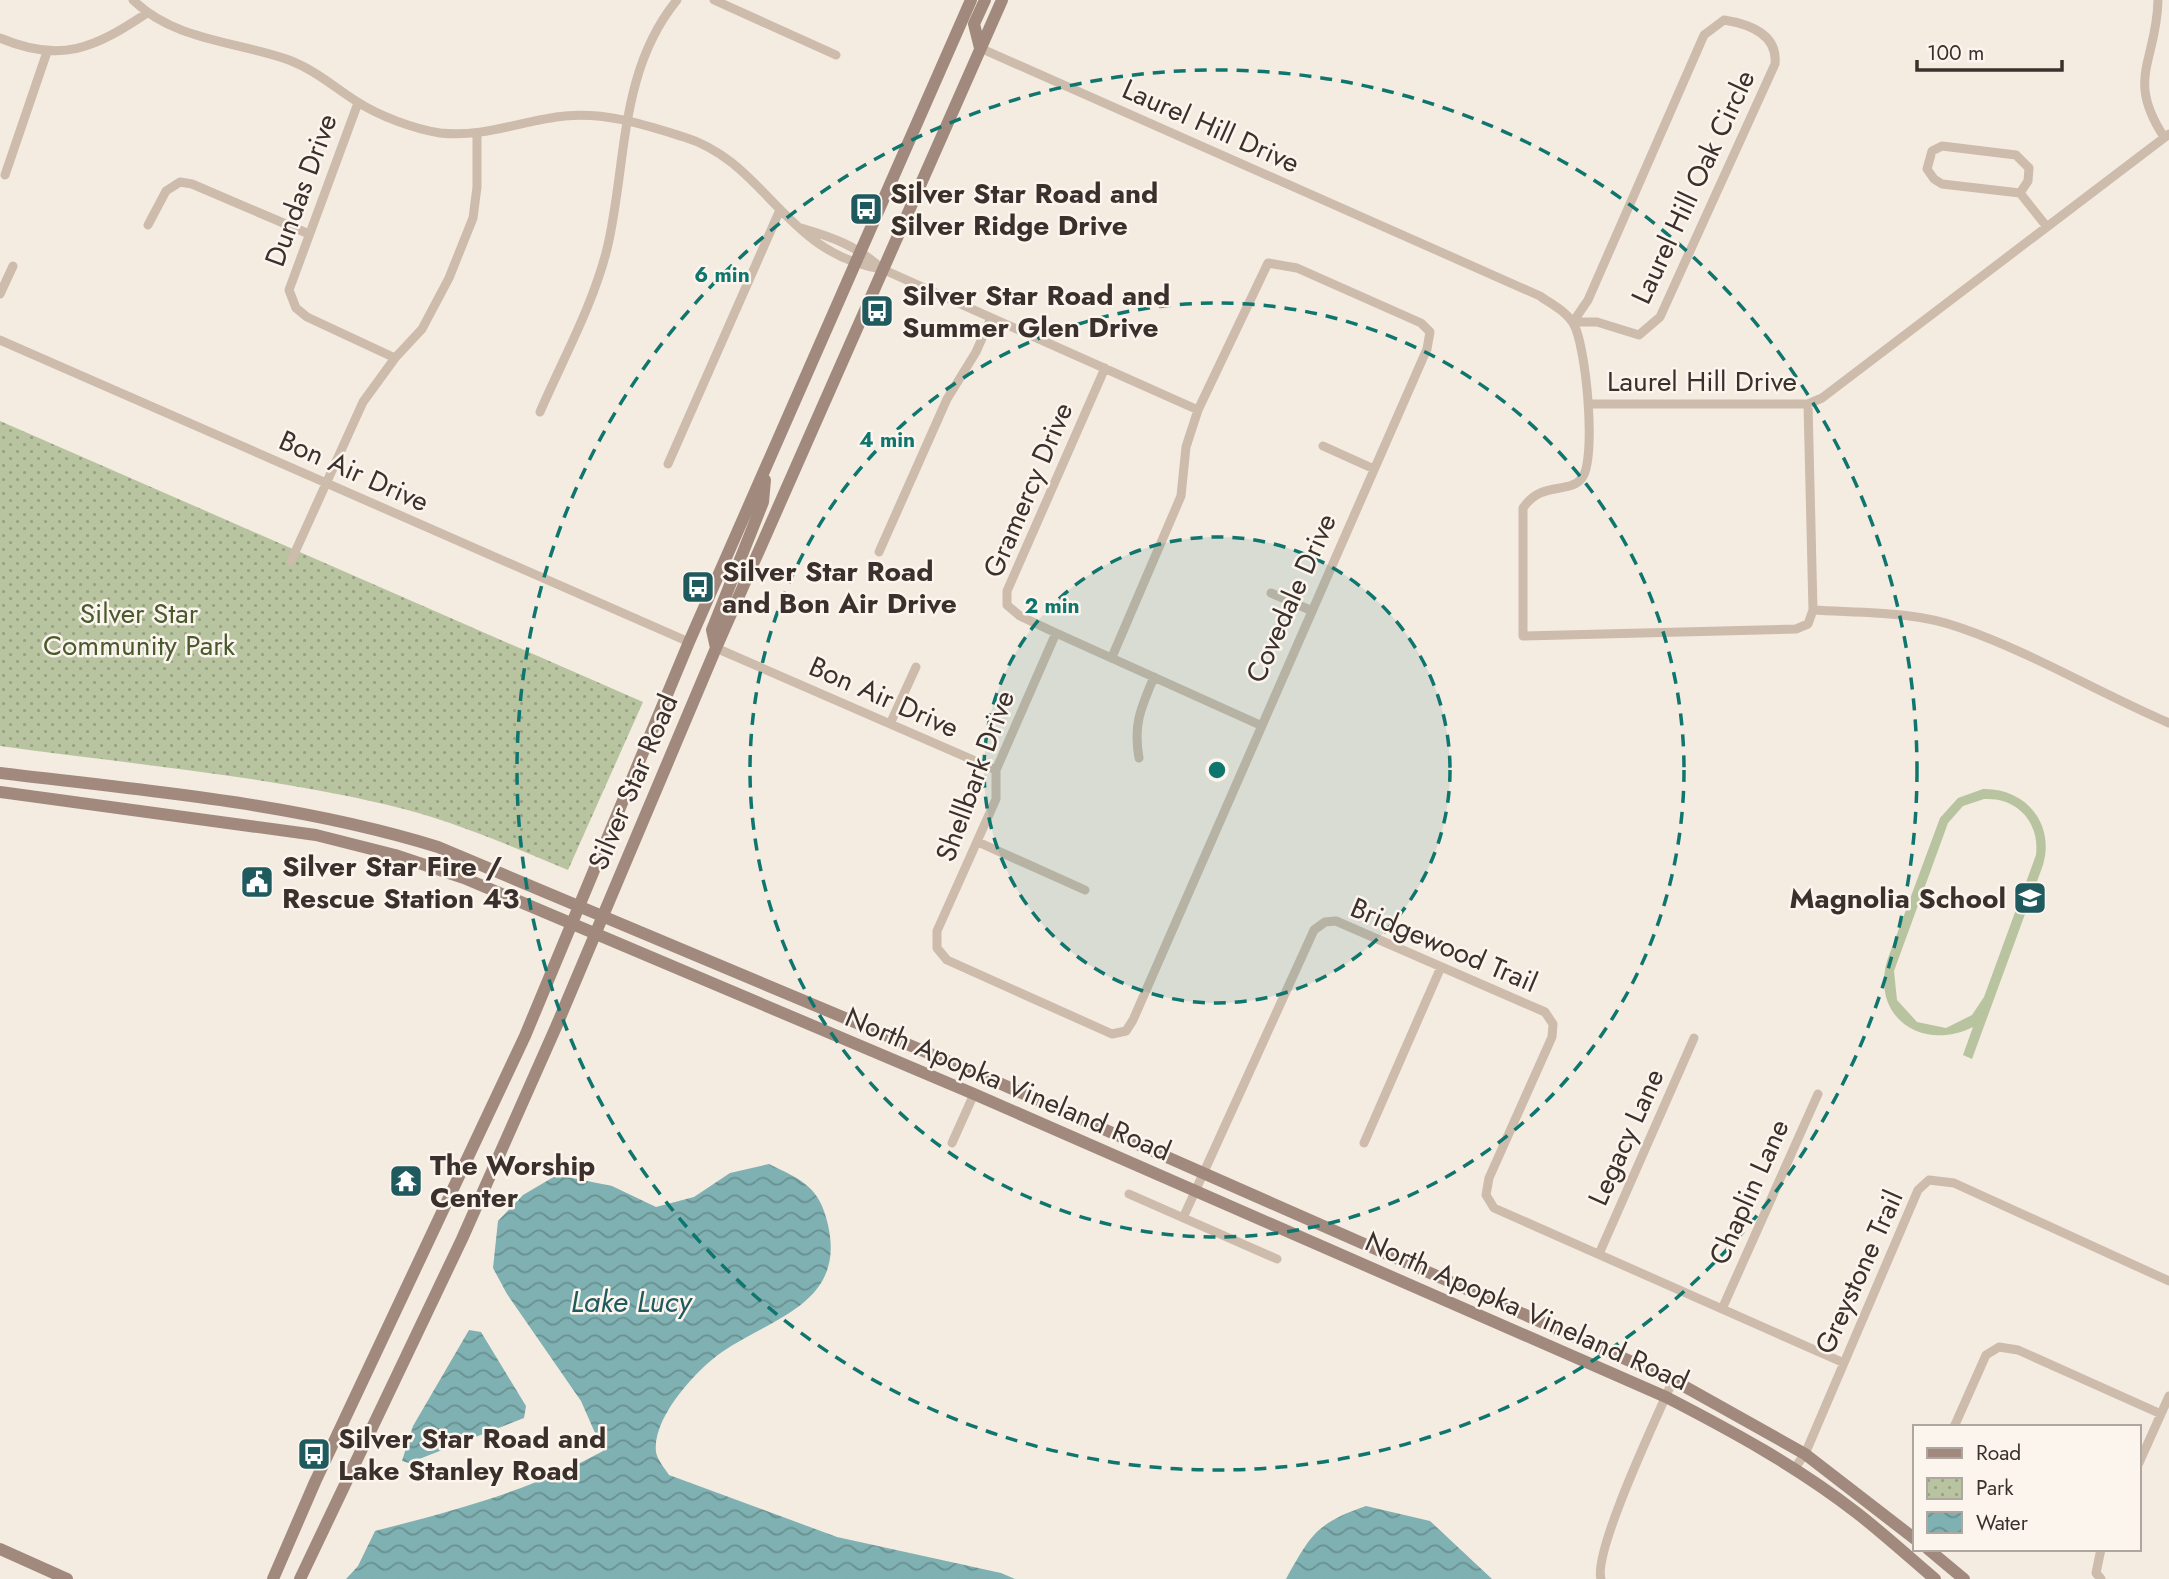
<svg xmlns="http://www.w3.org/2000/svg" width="2169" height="1579" font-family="Jost,sans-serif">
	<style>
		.green { fill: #b8c4a0; fill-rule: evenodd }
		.park { fill: url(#park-dots) }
		.water { fill: url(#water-waves) }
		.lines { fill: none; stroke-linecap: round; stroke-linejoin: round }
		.street { stroke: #cdbbac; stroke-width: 9 }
		.secondary { stroke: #a18a7d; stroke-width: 12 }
		.ring { fill: none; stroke: #0f766e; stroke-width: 3.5; stroke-dasharray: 12 9 }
		.labels { text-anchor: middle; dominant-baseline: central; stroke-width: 5; stroke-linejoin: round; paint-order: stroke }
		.street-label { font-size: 28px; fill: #3b302b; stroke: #fbf5ee }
		.poi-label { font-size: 28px; font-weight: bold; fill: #3b302b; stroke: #fbf5ee; text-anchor: start }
		.park-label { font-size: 28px; fill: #4a5a2e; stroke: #fbf5ee }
		.water-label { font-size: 30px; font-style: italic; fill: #1f5a5e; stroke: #fbf5ee }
		.centre { fill: #0f766e; stroke: #fbf5ee; stroke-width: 3.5 }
		.ring-label { font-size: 21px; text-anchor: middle; font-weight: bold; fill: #0f766e; stroke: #fbf5ee; stroke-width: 5; stroke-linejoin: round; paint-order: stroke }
	</style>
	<defs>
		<pattern id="park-dots" width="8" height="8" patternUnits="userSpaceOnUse" patternTransform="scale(1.75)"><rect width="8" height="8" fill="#b8c4a0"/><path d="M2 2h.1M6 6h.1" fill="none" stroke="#97a083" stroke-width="1.8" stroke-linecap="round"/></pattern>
		<pattern id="water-waves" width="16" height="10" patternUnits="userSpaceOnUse" patternTransform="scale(1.75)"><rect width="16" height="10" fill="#7fb0b2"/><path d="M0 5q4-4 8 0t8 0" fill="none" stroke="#699091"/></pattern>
	</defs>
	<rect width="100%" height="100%" fill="#f4ebe1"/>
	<path class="green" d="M1983 789C2026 788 2055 824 2043 865L1972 1059 1963 1055 1973 1027C1923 1052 1871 1018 1887 961L1940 818 1958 798ZM1984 799C2017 797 2040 822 2036 855L1984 997 1972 1015 1946 1028 1917 1022 1897 1000 1894 971 1948 823 1963 806Z"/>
	<path class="park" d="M0 421 643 702 568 870C509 845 451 820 388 805 261 775 129 764 0 746Z"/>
	<path class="water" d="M769 1164C802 1180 820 1187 828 1225 846 1304 771 1318 722 1352 696 1370 652 1418 656 1452 657 1459 665 1469 669 1475L837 1537 1001 1573 1015 1579H346L358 1566 375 1531C452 1511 533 1490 603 1451L581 1401 507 1294 493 1268 498 1221 523 1195 557 1175 612 1186 656 1207 694 1197 730 1173Z
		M469 1330 481 1332 526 1406 524 1418 409 1463 402 1461 413 1426Z
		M1366 1506 1430 1521 1492 1579H1286C1311 1534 1317 1523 1366 1506Z"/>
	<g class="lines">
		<path class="street" d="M133 0C175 41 236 41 289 60 315 70 334 87 356 101 379 116 414 129 440 133 484 138 523 120 565 116 607 112 645 125 684 137 766 162 785 254 882 269L1198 410
			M714 0 836 55
			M2158 0C2157 61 2125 78 2164 137
			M1724 20C1749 24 1778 34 1775 64L1660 317 1639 335 1597 322H1573L1588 300 1704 35Z
			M0 38C61 64 95 48 147 13
			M980 48 1540 296C1551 304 1566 311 1573 323 1586 343 1597 459 1582 478 1569 495 1542 480 1523 508V636L1796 629 1808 624 1813 610 1808 404
			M358 103 289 290 296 308 307 317 395 358
			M1942 146 2016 155 2029 168 2028 181 2020 193 1942 184 1934 179 1927 169 1932 151Z
			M5 175 47 52
			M2020 193 2047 227
			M148 225 166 191 180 182 192 184 309 234
			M801 228C832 237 857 246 881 268
			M0 294 13 266
			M0 340 689 642
			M1105 368 1007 591V605L1020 616 1056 633 1260 725
			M1589 404H1808L1822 398 2169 134
			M540 412C563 359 593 305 607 249 627 166 618 72 677 0
			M1323 446 1374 469
			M668 464 779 212
			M879 552 947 399 976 352 991 318
			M291 561 363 402 395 358 422 329 449 278 473 218 477 187V133
			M1271 593 1310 610
			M1813 610C1862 613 1915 611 1961 628 2033 653 2099 693 2169 723
			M1056 633 996 770V799L937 931V948L947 960 1112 1034 1126 1031 1133 1020 1427 349 1430 332 1421 323 1297 268 1268 263 1198 410 1186 447 1181 496 1112 657
			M716 648 996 770
			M890 724 916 667
			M1139 758C1133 724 1141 708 1154 677
			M978 842 1085 890
			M952 1143 974 1094
			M1364 1143 1441 967
			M1129 1194 1277 1259
			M1183 1218 1314 930 1325 922 1336 921 1545 1012 1553 1024 1552 1037 1489 1178 1486 1195 1494 1208 1844 1363
			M1599 1254 1694 1038
			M1722 1309 1818 1094
			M1954 1427 1986 1355 1999 1347 2018 1350 2161 1414
			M2139 1463 2169 1396
			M1794 1469 1805 1454 1918 1190 1929 1180 1954 1183 2169 1281
			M2101 1549 2096 1573 2101 1579
			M1601 1579C1593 1551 1658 1415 1673 1380"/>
		<path class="secondary" d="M980 48 974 24 985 0
			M716 648 712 630 763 502 765 480
			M0 773C148 791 296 803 438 847L983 1076 1673 1380 1805 1454 1915 1539
			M0 792 316 835 395 855 464 878 974 1094 1666 1397C1732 1431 1798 1467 1857 1513 1884 1534 1909 1557 1935 1579
			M0 1549 67 1579
			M1928 1549 1964 1579
			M273 1579 315 1482 525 1036 689 642 971 0
			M300 1579 462 1239 556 1027 716 648 1002 0"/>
	</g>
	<circle cx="1217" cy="770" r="233" fill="#0f766e" fill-opacity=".12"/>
	<g class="ring">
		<circle cx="1217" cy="770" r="233"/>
		<circle cx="1217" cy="770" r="467"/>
		<circle cx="1217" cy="770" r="700"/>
	</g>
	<defs>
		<symbol id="bus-square" viewBox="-11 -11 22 22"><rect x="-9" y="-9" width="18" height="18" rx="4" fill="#1f5a5e" stroke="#fbf5ee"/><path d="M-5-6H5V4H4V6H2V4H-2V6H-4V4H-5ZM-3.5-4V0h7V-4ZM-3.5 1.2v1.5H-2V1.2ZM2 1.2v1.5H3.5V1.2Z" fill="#fff"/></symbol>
		<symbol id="civic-square" viewBox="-11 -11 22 22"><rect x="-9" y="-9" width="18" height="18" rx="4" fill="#1f5a5e" stroke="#fbf5ee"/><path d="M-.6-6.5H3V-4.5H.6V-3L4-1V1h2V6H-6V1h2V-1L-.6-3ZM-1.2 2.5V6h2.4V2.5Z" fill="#fff"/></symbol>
		<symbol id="school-square" viewBox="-11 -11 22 22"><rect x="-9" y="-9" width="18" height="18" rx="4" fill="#1f5a5e" stroke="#fbf5ee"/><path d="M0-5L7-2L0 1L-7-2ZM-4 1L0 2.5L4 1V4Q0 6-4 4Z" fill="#fff"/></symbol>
		<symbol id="temple-square" viewBox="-11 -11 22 22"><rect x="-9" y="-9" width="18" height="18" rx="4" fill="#1f5a5e" stroke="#fbf5ee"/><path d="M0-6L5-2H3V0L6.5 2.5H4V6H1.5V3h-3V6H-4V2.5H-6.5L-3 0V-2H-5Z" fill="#fff"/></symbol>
	</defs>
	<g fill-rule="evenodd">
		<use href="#bus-square" x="847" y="190" width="38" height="38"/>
		<use href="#bus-square" x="858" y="292" width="38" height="38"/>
		<use href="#bus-square" x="679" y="568" width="38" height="38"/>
		<use href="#civic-square" x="238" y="863" width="38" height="38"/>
		<use href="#school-square" x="2011" y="879" width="38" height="38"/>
		<use href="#temple-square" x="387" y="1162" width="38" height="38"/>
		<use href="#bus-square" x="295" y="1435" width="38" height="38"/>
	</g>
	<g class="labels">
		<g class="street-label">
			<text transform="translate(1211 126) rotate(24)">Laurel Hill Drive</text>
			<text transform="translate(1693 187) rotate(-65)">Laurel Hill Oak Circle</text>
			<text transform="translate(301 190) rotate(-70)">Dundas Drive</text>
			<text x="1702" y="381">Laurel Hill Drive</text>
			<text transform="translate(354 471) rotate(24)">Bon Air Drive</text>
			<text transform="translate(1028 490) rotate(-67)">Gramercy Drive</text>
			<text transform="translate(1291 598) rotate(-66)">Covedale Drive</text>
			<text transform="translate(884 697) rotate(24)">Bon Air Drive</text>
			<text transform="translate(975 776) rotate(-70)">Shellbark Drive</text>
			<text transform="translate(633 782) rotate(-67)">Silver Star Road</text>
			<text transform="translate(1444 945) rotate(23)">Bridgewood Trail</text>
			<text transform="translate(1008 1084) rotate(23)">North Apopka Vineland Road</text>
			<text transform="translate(1626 1137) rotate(-66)">Legacy Lane</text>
			<text transform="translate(1749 1192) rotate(-66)">Chaplin Lane</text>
			<text transform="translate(1859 1272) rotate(-66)">Greystone Trail</text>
			<text transform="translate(1527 1311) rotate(24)">North Apopka Vineland Road</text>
		</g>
		<g class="poi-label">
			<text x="890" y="193">Silver Star Road and<tspan x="890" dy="32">Silver Ridge Drive</tspan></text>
			<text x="902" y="295">Silver Star Road and<tspan x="902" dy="32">Summer Glen Drive</tspan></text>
			<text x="722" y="571">Silver Star Road<tspan x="722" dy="32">and Bon Air Drive</tspan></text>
			<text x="282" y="866">Silver Star Fire /<tspan x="282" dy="32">Rescue Station 43</tspan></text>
			<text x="2006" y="898" text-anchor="end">Magnolia School</text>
			<text x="430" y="1165">The Worship<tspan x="430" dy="32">Center</tspan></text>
			<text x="338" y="1438">Silver Star Road and<tspan x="338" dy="32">Lake Stanley Road</tspan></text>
		</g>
		<g class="park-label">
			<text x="139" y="613">Silver Star<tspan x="139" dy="32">Community Park</tspan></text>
		</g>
		<g class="water-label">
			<text x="631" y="1301">Lake Lucy</text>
		</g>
	</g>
	<circle cx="1217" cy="770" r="10" class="centre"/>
	<g class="ring-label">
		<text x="722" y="282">6 min</text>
		<text x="887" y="447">4 min</text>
		<text x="1052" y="613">2 min</text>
	</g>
	<rect x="1913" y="1425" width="228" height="126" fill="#fbf5ee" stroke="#aea6a0" stroke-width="2"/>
	<rect x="1927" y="1448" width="35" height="10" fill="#a18a7d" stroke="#aea6a0" stroke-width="2"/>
	<text x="1976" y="1460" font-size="21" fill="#3b302b">Road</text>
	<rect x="1927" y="1478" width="35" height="21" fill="url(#park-dots)" stroke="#aea6a0" stroke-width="2"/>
	<text x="1976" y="1495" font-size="21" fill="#3b302b">Park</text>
	<rect x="1927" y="1512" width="35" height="21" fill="url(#water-waves)" stroke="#aea6a0" stroke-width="2"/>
	<text x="1976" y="1530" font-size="21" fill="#3b302b">Water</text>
	<path d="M1917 60v10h145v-10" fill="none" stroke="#3b302b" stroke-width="3.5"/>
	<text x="1927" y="60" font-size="21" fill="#3b302b" stroke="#fbf5ee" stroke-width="5" paint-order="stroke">100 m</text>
</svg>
